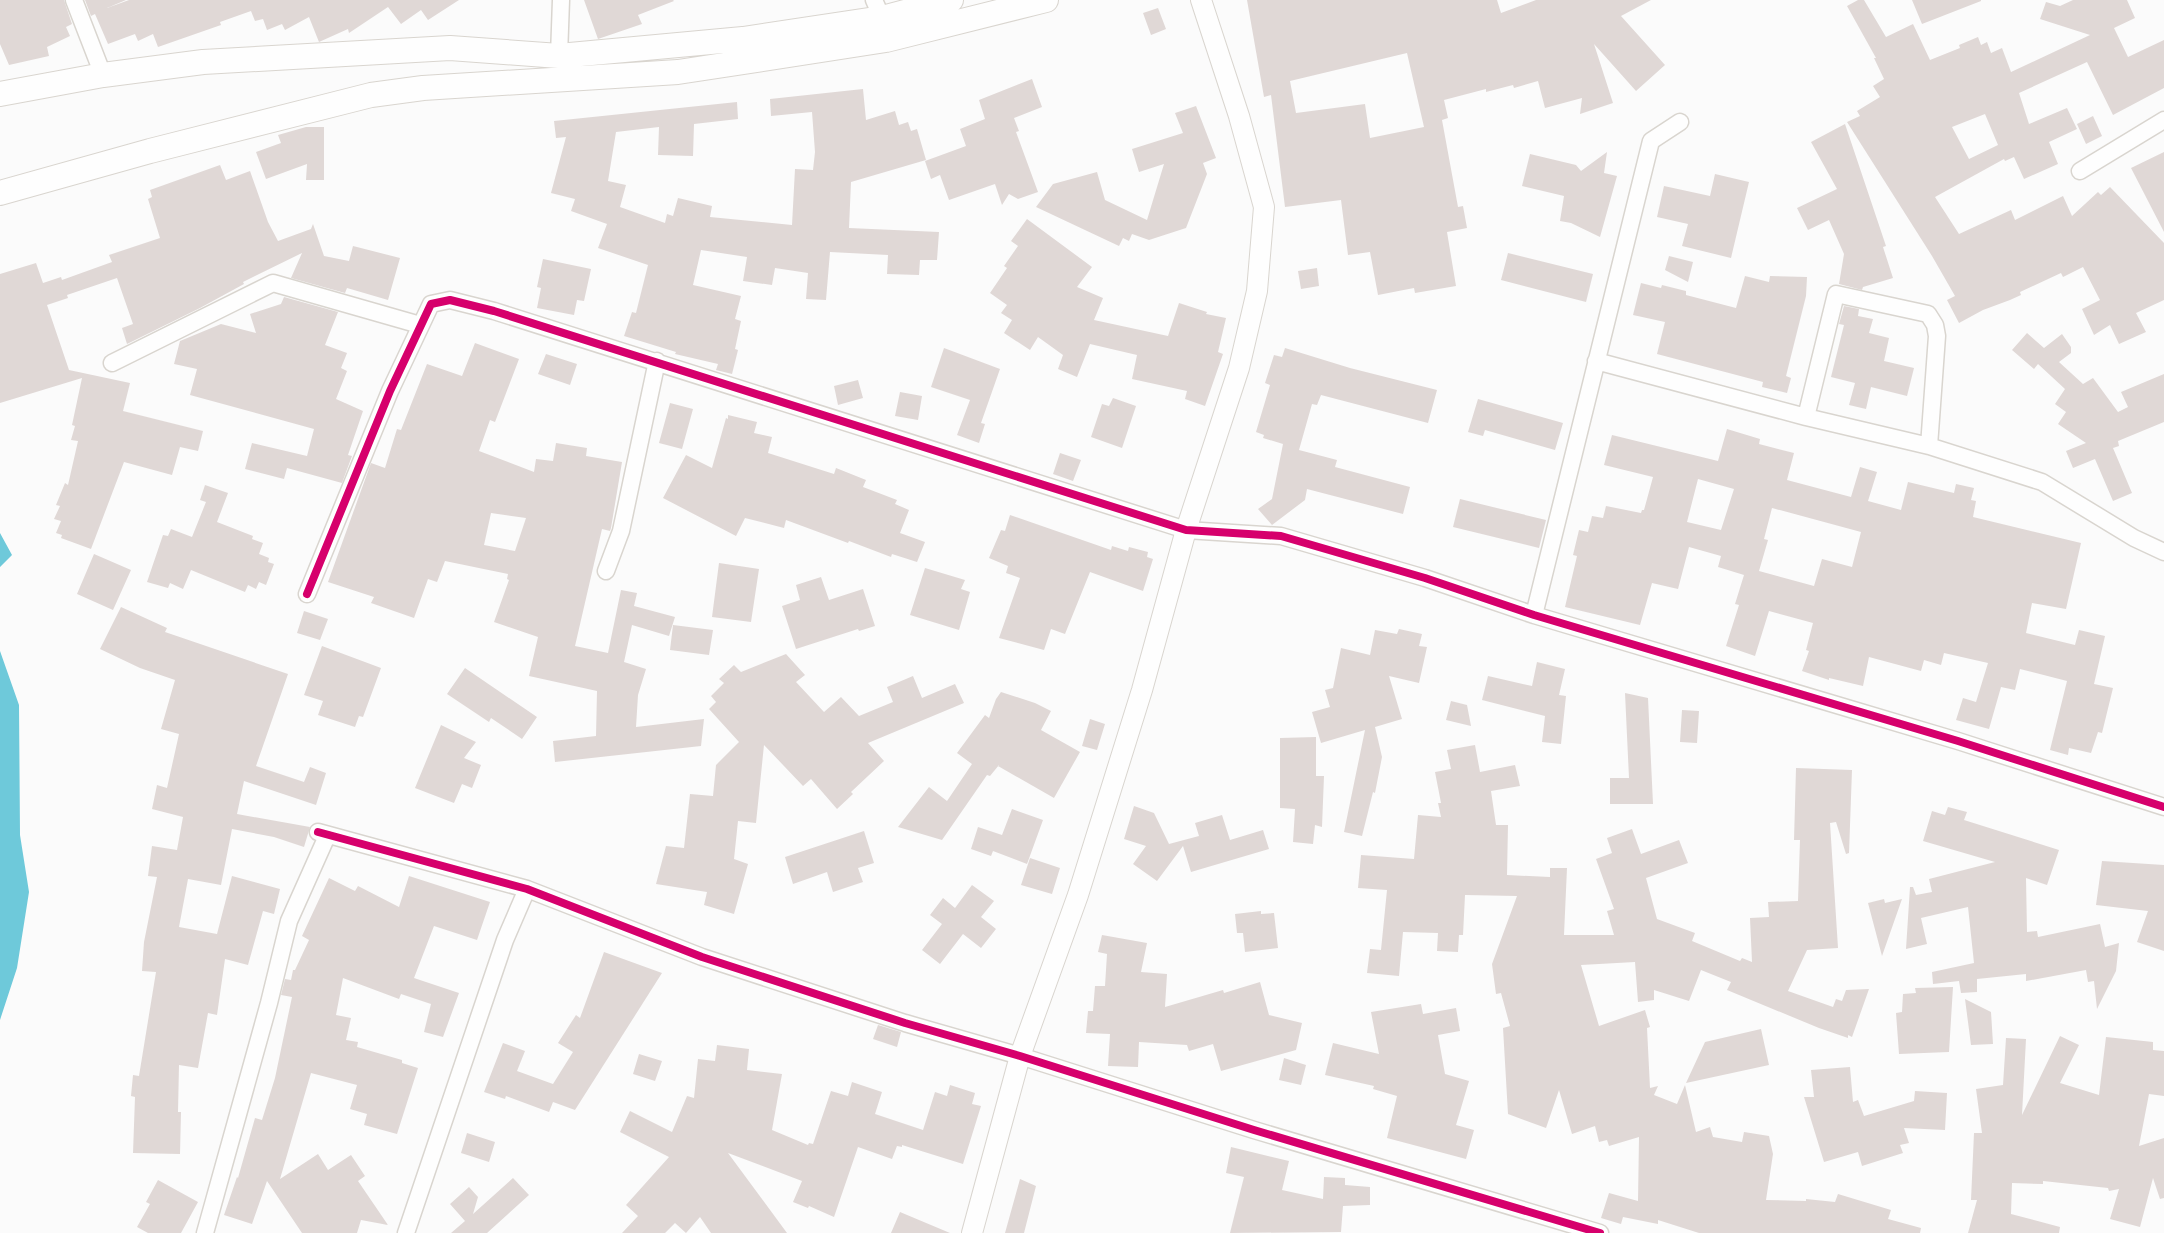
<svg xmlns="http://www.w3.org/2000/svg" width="2164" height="1233" font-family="'Titillium Web',sans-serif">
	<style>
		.water { fill: #6ec9da }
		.building { fill: #e0d8d6; fill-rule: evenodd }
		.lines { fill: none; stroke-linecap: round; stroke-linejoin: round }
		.minor-casing { stroke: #d9d5cf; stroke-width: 19 }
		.tertiary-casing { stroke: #d9d5cf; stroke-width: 22 }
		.secondary-casing { stroke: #d9d5cf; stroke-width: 26 }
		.minor { stroke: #fefefe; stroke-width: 16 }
		.tertiary { stroke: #fefefe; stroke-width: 20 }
		.secondary { stroke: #fefefe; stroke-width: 24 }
		.cycleway-casing { stroke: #fff; stroke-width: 11 }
		.cycleway { stroke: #d6006c; stroke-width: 8 }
	</style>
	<rect width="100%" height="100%" fill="#fbfbfb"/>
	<path class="water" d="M0 533 12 555 0 567Z
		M0 651 19 705 20 835 29 892 17 968 0 1020Z"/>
	<path class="building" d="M0 0H64L72 24 66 27 70 36 47 47 49 56 9 65 0 44Z
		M85 0H126L107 8 129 0H459L428 20 421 10 401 24 388 7 349 33 348 29 319 42 309 17 285 30 282 24 267 30 263 19 255 21 251 11 220 22 221 25 158 47 153 34 138 41 135 34 108 44 95 14 91 16Z
		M584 0H673L674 1 638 15 642 24 598 39Z
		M1247 0H1497L1501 13 1536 0H1651L1621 16 1665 65 1636 91 1594 44 1613 103 1580 114 1582 98 1545 108 1538 81 1514 88 1513 85 1486 92V89L1444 100 1448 118 1442 120 1458 207 1463 206 1467 228 1447 232 1456 286 1415 293 1414 288 1378 295 1370 252 1348 255 1341 200 1285 207 1271 95 1264 97ZM1407 53 1424 127 1370 138 1365 104 1296 113 1290 81Z
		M1858 0H1864L1886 37 1913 24 1930 60 1960 48 1959 45 1978 37 1981 45 1987 42 1991 53 2002 48 2011 72 2090 35 2040 19 2046 2 2060 6 2073 0H2127L2135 18 2114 28 2128 57 2164 40V88L2113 115 2087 62 2019 93 2029 124 2067 108 2077 129 2049 142 2058 164 2024 179 2014 157 2005 161 2004 159 1935 197 1959 234 2011 210 2015 220 2063 196 2072 216 2098 192 2101 195 2110 187 2164 243V300L2136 313 2146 332 2119 344 2110 325 2094 335 2082 309 2100 300 2083 267 2063 277 2061 273 2020 292 2021 295 2010 300 1983 310 1959 323 1947 300 1955 296 1932 256 1847 122 1860 116 1857 111 1880 97 1873 86 1884 79 1874 58H1876L1847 6ZM1985 114 1998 145 1969 159 1952 127Z
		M1912 0H1981V1L1922 24Z
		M1158 8 1166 29 1151 35 1143 13Z
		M1032 79 1042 107 1014 118 1019 131 1016 132 1038 192 1018 199 1009 194 1002 205 995 184 949 200 940 175 931 179 925 161 966 146 960 129 985 119 979 100Z
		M863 89 866 120 895 111 899 125 908 122 911 131 917 129 926 160 851 182 849 228 939 232 937 260H920L919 275 887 274 888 255 830 252 826 300 806 299 808 273 775 268 772 285 743 281 747 257 701 250 693 285 741 296 735 319 741 321 735 349 738 350 732 374 716 370 718 364 675 354 676 352 624 336 632 312 636 313 648 265 598 248 607 224 571 211 575 199 551 193 566 137 556 138 554 121 737 102 738 119 694 124 693 156 658 155 659 127 616 132 608 181 626 185 620 207 665 223 667 214 673 216 678 198 712 206 710 217 792 225 795 169 813 170 815 152 812 112 771 116 770 99Z
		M1196 106 1216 158 1203 163 1207 174 1186 228 1149 240 1132 234 1129 241 1123 238 1119 246 1036 207 1053 184 1097 172 1105 200 1147 220 1164 164 1139 172 1132 149 1183 133 1175 113Z
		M2093 116 2102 136 2086 144 2077 124Z
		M1845 124 1886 246 1883 247 1893 278 1863 287 1862 290 1839 284 1844 254 1829 220 1808 230 1797 208 1837 189 1811 142Z
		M306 127H324V180H306L307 164 266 179 256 152 281 143 278 135Z
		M1607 152 1604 173 1617 176 1600 237 1571 223 1560 221 1564 196 1522 186 1530 154 1576 165 1581 171Z
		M2164 152V232L2131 168Z
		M220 165 226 180 250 171 268 222 278 241 311 229 313 224 324 256 349 261 353 246 400 258 388 300 347 288 345 293 291 278 302 253 243 282 244 284 200 308 127 344 122 328 133 324 117 278 67 295 68 298 47 305 69 370 130 383 123 411 203 431 198 451 180 447 172 475 124 462 91 549 61 538 62 535 56 533 61 521 54 519 60 506 56 505 65 483 68 485 78 441 71 440 75 426 72 425 82 378 0 403V274L36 263 43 283 61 277 62 280 112 262 109 255 160 238 148 199 152 197 150 190Z
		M1715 174 1749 182 1731 258 1682 246 1688 224 1657 217 1664 186 1710 196Z
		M1027 219 1092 267 1077 287 1103 298 1094 320 1168 336 1179 303 1207 312 1206 314 1226 318 1218 352 1223 354 1205 406 1185 399 1187 391 1132 379 1137 355 1090 344 1077 377 1058 369 1063 355 1038 337 1030 350 1004 333 1012 320 1001 313 1007 305 990 293 1007 268 1004 266 1018 246 1011 241Z
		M1508 253 1593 274 1586 302 1501 280Z
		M1669 256 1693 262 1688 282 1665 270Z
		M543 259 591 269 584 301 577 300 574 315 537 308 541 288 537 287Z
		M1317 268 1319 286 1301 289 1298 271Z
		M1745 276 1769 282 1770 276 1807 277 1806 296 1786 376 1791 378 1787 393 1762 387 1763 382 1657 354 1665 322 1633 315 1641 283 1661 288 1662 285 1686 291V295L1736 308Z
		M284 297 338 312 325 345 347 353 341 368 347 371 336 399 363 411 348 455 352 456 342 483 287 468 284 479 245 469 252 443 307 456 314 429 190 395 197 369 174 364 180 341 221 324 256 333 250 314 281 304Z
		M1844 306 1859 309 1858 316 1873 319 1869 333 1889 338 1884 361 1914 368 1907 396 1871 387 1866 409 1849 405 1855 383 1831 377 1844 325 1839 324Z
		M2027 333 2044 348 2062 334 2071 347V353L2059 362 2083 384 2093 378 2118 412 2128 407 2121 392 2164 374V422L2118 441 2119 446 2113 448 2132 493 2113 501 2095 459 2073 468 2066 451 2086 443 2058 424 2066 412 2055 404 2065 389 2038 364 2034 369 2012 350Z
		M475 343 519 359 495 422 490 420 479 451 534 472 536 459 553 461 556 443 587 448 586 456 622 462 611 528 610 531 602 529 575 646 608 653 621 590 637 593 634 606 675 617 669 636 632 625 624 662 646 669 638 695 636 727 704 719 701 746 555 762 553 741 596 736 597 691 529 676 538 637 494 622 509 580 507 579 508 574 445 561 437 582 428 579 414 618 371 603 374 597 328 582 371 463 385 468 397 429 401 430 427 364 462 376ZM491 513 526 518 515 551 484 545Z
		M944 348 1000 369 981 423 985 424 979 443 957 435 970 400 931 387Z
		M1285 348 1350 368 1437 390 1428 423 1321 395 1317 405 1312 404 1299 450 1337 460 1335 467 1410 487 1403 514 1307 489 1305 500 1272 525 1258 509 1272 499 1283 444 1263 438 1264 435 1256 432 1270 385 1265 383 1274 355 1282 357Z
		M546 354 577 364 570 385 538 374Z
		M858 380 863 398 838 405 834 386Z
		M900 392 922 396 918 420 895 416Z
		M1113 398 1136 406 1122 448 1091 437 1102 404 1109 406Z
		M1478 399 1563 423 1555 450 1485 430 1483 436 1468 432Z
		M670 403 693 409 682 449 659 443Z
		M728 415 757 422 754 433 772 437 768 453 834 474 836 468 866 480 863 487 897 500 895 504 909 510 900 533 925 542 917 562 892 554 891 557 849 541 848 543 786 520 784 528 745 518 736 536 663 498 686 455 712 468 726 418 728 419Z
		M1727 429 1760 439 1759 444 1794 453 1787 480 1851 497 1860 467 1877 472 1868 501 1901 510 1908 482 1954 493 1956 484 1974 488 1971 500 1976 501 1973 517 2081 543 2066 609 2032 603 2026 633 2075 645 2079 630 2105 636 2094 684 2113 688 2102 733 2098 732 2091 753 2069 748 2068 755 2050 750 2067 681 2020 669 2015 690 2001 687 1989 729 1956 720 1963 698 1976 702 1988 663 1944 653 1941 665 1924 660 1921 671 1869 657 1863 686 1829 678V680L1802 671 1809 651 1806 650 1813 623 1769 611 1755 656 1726 646 1739 605 1735 604 1744 575 1718 567 1721 556 1689 547 1678 589 1652 583 1640 625 1565 607 1577 556 1573 555 1579 530 1588 532 1592 516 1603 518 1606 506 1641 513 1642 510H1644L1653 477 1604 465 1612 435 1718 461ZM1698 479 1734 489 1721 530 1687 522ZM1772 508 1861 532 1852 567 1822 559 1814 586 1759 571 1768 540 1764 539Z
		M1060 453 1081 460 1073 481 1053 474Z
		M205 485 228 493 217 522 253 536 252 539 263 543 259 554 269 558 268 562 274 564 266 585 259 582 256 589 248 585 245 592 191 570 183 589 170 583 168 588 147 582 163 535 168 536 171 529 192 537 206 502 200 500Z
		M1460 499 1546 520 1539 548 1453 527Z
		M1010 515 1111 550 1112 546 1128 551 1129 547 1148 552 1147 557 1153 559 1143 591 1090 572 1065 634 1051 629 1044 650 999 638 1020 578 1006 573 1008 566 989 558 1001 530 1005 531Z
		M94 554 131 570 113 610 77 594Z
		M719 563 759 569 751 622 712 617Z
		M925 568 965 580 961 589 970 592 959 630 910 615Z
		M821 577 829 600 863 589 875 626 859 631 858 629 796 649 782 606 800 600 796 585Z
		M121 607 167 628 165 632 288 674 256 766 304 782 310 767 326 773 316 805 244 781 237 814 310 827 304 847 274 837 232 829 221 885 188 879 179 927 217 934 232 876 280 889 274 914 263 911 248 965 225 959 217 1015 208 1013 198 1068 179 1065 178 1112H181L180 1154 133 1153 135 1097 131 1096 133 1075 139 1076 156 972 142 971 144 942 157 877 148 876 152 846 177 850 183 817 152 809 157 785 167 788 179 734 161 729 175 680 140 668 100 649Z
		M304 611 328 619 320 640 297 633Z
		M673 625 713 630 709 655 670 650Z
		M1399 629 1422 634 1419 646 1427 647 1419 683 1389 676 1402 719 1375 727 1382 757 1375 793 1373 792 1362 836 1344 832 1365 730 1321 743 1312 712 1330 707 1325 690 1333 688 1341 648 1370 655 1375 630 1397 634Z
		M322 646 381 668 363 717 359 716 355 727 318 715 323 701 304 695Z
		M786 654 805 675 796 682 824 712 841 697 859 716 893 702 887 687 913 676 922 698 955 684 964 703 868 743 884 761 851 792 853 794 837 809 811 779 803 786 764 745 756 823 738 821 734 859 748 864 734 914 704 905 707 892 656 884 666 846 684 848 690 794 713 796 716 765 739 742 709 709 716 702 711 696 724 683 719 679 734 665 741 672Z
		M1537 662 1565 669 1559 695 1566 696 1561 744 1542 742 1545 716 1482 700 1488 676 1532 686Z
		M465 668 537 717 522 739 491 718 489 722 447 694Z
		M1001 692 1035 703 1051 711 1041 730 1080 752 1054 798 998 766 999 765 990 776 987 775 942 840 898 827 929 787 947 801 972 764 957 753 985 715 989 718 996 699Z
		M1625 693 1648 698 1653 804H1610V778H1629Z
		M1451 701 1467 705 1471 726 1446 720Z
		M1682 710 1699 711 1697 743 1680 742Z
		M1090 719 1105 724 1097 750 1082 746Z
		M441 725 476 742 464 758 481 765 472 788 462 784 454 803 415 788Z
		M1316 737V776H1324L1322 827 1315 825 1313 844 1293 842 1295 809 1280 808V738Z
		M1475 745 1480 772 1515 765 1520 786 1491 791 1496 825H1508L1507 875 1550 877V868H1567L1564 935H1614L1607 911 1614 909 1596 859 1612 853 1607 838 1632 829 1641 854 1679 840 1688 863 1646 878 1657 919 1695 933 1692 941 1740 961 1742 958 1752 962 1750 918 1769 917 1768 902 1798 901 1800 840H1794L1796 768 1852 770 1849 853 1846 854 1836 822 1830 823 1838 948 1807 950 1788 991 1833 1007 1836 999 1842 1001 1846 990 1869 989 1852 1037 1848 1035V1038L1819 1028 1727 990 1731 982 1701 970 1689 1001 1654 990V1000L1638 1002 1635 962 1581 965 1599 1026 1645 1010 1650 1027 1647 1028 1650 1088 1658 1086 1654 1095 1677 1104 1685 1085 1696 1132 1710 1127 1713 1137 1742 1142 1744 1132 1769 1136 1773 1154 1766 1200 1806 1201V1199L1835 1202 1838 1194 1891 1210 1888 1219 1921 1228 1920 1233H1699L1658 1220V1224L1623 1217 1621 1224 1601 1218 1609 1193 1638 1201 1639 1137 1609 1146 1607 1140 1599 1142 1595 1126 1572 1134 1559 1090 1546 1128 1508 1114 1503 1028 1510 1026 1501 993 1496 994 1492 964 1517 896 1465 895 1463 935H1459L1458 952 1437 951 1438 933 1403 932 1399 976 1367 973 1370 949 1381 950 1387 890 1358 888 1361 855 1414 859 1418 815 1441 817 1438 803H1441L1435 772 1451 769 1447 750Z
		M1134 806 1154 813 1169 844 1199 836 1195 823 1222 815 1230 840 1263 830 1269 849 1191 872 1183 846 1157 881 1133 864 1146 846 1124 839Z
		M1948 807 1967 812 1964 820 2059 850 2047 885 2026 878 2027 932 2037 931 2038 937 2100 924 2105 947 2119 943 2116 971 2097 1009 2094 981 2088 982 2086 970 2026 981V974L1977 979V992L1961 993 1959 981 1933 984 1932 972 1974 963 1968 907 1921 918 1927 944 1906 949 1910 887H1913L1916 895 1932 892 1929 879 1995 862 1923 841 1932 811 1945 815Z
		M1012 809 1043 820 1027 864 993 851 991 856 971 849 978 827 1002 835Z
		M864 831 874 863 858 868 863 882 833 892 827 872 793 884 785 857Z
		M1030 858 1060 868 1052 894 1021 885Z
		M2102 861 2164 865V951L2137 942 2148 911 2096 905Z
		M409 876 490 902 477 940 434 926 414 978 459 993 443 1037 424 1032 431 1004 401 994 399 999 343 978 336 1015 351 1018 346 1040 358 1042 357 1047 402 1060V1063L418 1068 397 1134 364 1125 367 1114 350 1109 357 1085 311 1073 280 1179 318 1154 328 1170 351 1155 365 1176 358 1181 388 1225 361 1220 357 1233H302L267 1181 252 1224 224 1215 237 1177 238 1178 255 1118 262 1120 275 1078 292 997 281 995 285 979 291 980 293 970H295L309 940 302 936 329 878 355 891 358 886 399 907Z
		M972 885 994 901 981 917 996 929 981 948 963 934 940 964 922 950 942 924 930 915 943 898 955 908Z
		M1884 899 1885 903 1902 899 1882 956 1868 903Z
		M1261 911V914L1274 913 1278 948 1245 952 1243 933H1237L1235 914Z
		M1102 935 1147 943 1141 972 1167 974 1165 1007 1223 990 1224 993 1260 982 1269 1015 1302 1023 1296 1050 1221 1071 1213 1044 1189 1051 1187 1045 1139 1042 1138 1067 1108 1066 1110 1034 1086 1033 1088 1011H1093L1095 986H1105L1107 954 1098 952Z
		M604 952 662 973 575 1110 553 1102 549 1112 506 1096 505 1099 484 1092 503 1043 525 1051 517 1071 553 1084 573 1052 558 1043 576 1015 580 1018Z
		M1953 987 1949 1052 1899 1054 1896 1013 1902 1012 1903 994 1916 993 1915 988Z
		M1965 999 1991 1012 1993 1044 1971 1045Z
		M1421 1004 1423 1014 1456 1008 1460 1031 1438 1035 1445 1074 1469 1081 1456 1125 1474 1130 1466 1159 1387 1138 1397 1096 1373 1089 1374 1086 1325 1075 1333 1043 1379 1054 1371 1012Z
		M878 1025 901 1032 897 1047 873 1039Z
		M1761 1029 1769 1065 1686 1083 1705 1042Z
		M2060 1036 2079 1045 2060 1083 2099 1095 2106 1037 2153 1042V1050L2164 1051V1096L2149 1094 2139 1146 2164 1138V1198L2160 1199 2153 1178 2140 1227 2110 1219 2119 1189 2109 1191 2108 1188 2043 1181V1184L2012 1183 2011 1214 2060 1227 2059 1233H1968L1977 1200H1971L1974 1133H1982L1976 1089 2003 1085 2006 1038 2026 1039 2022 1115Z
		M717 1045 749 1049 747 1070 782 1074 772 1130 808 1145 809 1143 813 1144 831 1091 848 1096 852 1082 882 1092 875 1114 923 1130 935 1092 947 1096 950 1085 975 1093 972 1104 981 1106 963 1164 902 1145V1147L897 1146 892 1159 858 1147 834 1217 809 1206 808 1208 793 1202 802 1181 728 1153 787 1233H711L700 1217 686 1233 675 1223 665 1233H622L638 1216 626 1205 669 1157 620 1132 630 1111 672 1132 687 1096 694 1098 698 1059 715 1061Z
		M639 1054 662 1061 655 1081 633 1074Z
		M1284 1058 1306 1065 1301 1085 1279 1080Z
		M1850 1067 1853 1102 1858 1100 1864 1116 1914 1101 1915 1091 1947 1093 1945 1130 1904 1128 1909 1143 1900 1145 1903 1153 1862 1166 1858 1152 1824 1162 1804 1097H1814L1811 1070Z
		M467 1133 495 1142 489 1162 461 1153Z
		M1231 1147 1289 1161 1282 1190 1323 1199 1324 1177 1345 1178V1185L1370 1187V1205L1343 1206 1341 1232 1230 1233 1244 1177 1226 1173Z
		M513 1178 529 1195 487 1233H451L465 1221 450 1204 469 1187 478 1197 473 1214Z
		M1020 1179 1036 1186 1024 1233H1005Z
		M158 1180 198 1202 181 1233H148L137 1227 150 1204 146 1202Z
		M900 1212 950 1233H891Z"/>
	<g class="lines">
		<defs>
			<path id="minor" d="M74 0 103 75
				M874 0 882 18
				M559 56 561 0
				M2080 171 2164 120
				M1596 361 1806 417 1929 446 2042 482 2134 538 2164 552
				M112 363 273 283 420 325
				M1806 417 1836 294 1928 314 1935 325 1937 336 1929 446
				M606 571 621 531 657 361
				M307 594 390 391 431 304 450 300 494 311 1186 530 1281 536 1425 578 1534 615 1958 741 2164 807
				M1534 615 1651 141 1680 122
				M318 832 527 889 702 957 905 1023 1020 1056 1254 1130 1600 1233
				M205 1233 269 1003 289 921 327 836
				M406 1233 505 940 527 889"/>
			<path id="tertiary" d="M972 1233 1020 1056 1078 895 1142 690 1186 530 1239 368 1257 291 1264 207 1239 116 1201 0"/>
			<path id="secondary" d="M0 94 103 75 203 62 450 48 559 56 743 39 882 18 951 0
				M0 193 150 151 371 95 423 88 678 72 886 40 1046 0"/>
		</defs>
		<use href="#minor" class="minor-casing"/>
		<use href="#tertiary" class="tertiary-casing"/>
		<use href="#secondary" class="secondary-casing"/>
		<use href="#minor" class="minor"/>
		<use href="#tertiary" class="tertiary"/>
		<use href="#secondary" class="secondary"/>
		<defs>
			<path id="cycleway" d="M307 594 390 391 431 304 450 300 494 311 1186 530 1281 536 1425 578 1534 615 1958 741 2164 807
				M318 832 527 889 702 957 905 1023 1020 1056 1254 1130 1600 1233"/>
		</defs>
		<use href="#cycleway" class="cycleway-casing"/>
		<use href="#cycleway" class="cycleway"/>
	</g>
</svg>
